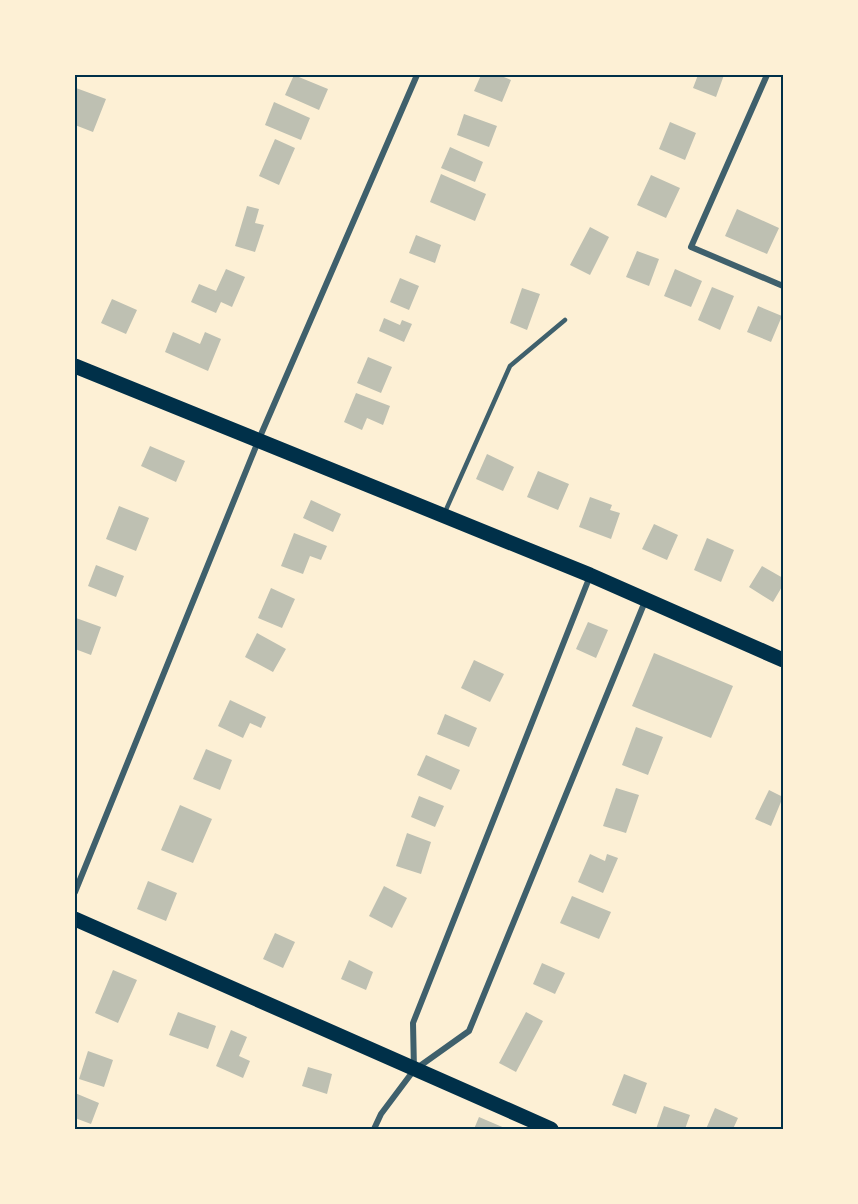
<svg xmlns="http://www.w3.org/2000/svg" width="858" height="1204" font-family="'Noto Sans',sans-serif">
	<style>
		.building { fill: #bec0b2 }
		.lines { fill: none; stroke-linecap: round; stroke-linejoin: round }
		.service { stroke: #3f606c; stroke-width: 4.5 }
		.minor { stroke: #3f606c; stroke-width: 6 }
		.primary { stroke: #003049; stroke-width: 15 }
		.neatline { fill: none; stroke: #003049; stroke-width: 2 }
	</style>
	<rect width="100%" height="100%" fill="#fdf0d5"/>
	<path class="building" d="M294 75 328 89 319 110 285 95Z
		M481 75H499L511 80 502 102 474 91Z
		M698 75H724L716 97 693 88Z
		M76 88 106 99 93 132 75 125Z
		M274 102 310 118 301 140 265 125Z
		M464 114 497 126 489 147 457 135Z
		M670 122 696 133 685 160 659 149Z
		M275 139 295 148 279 185 259 176Z
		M450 147 483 162 475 182 441 168Z
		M441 174 486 194 475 221 430 202Z
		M651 175 680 188 666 218 637 205Z
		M247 206 259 209 255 223 264 225 255 252 235 246Z
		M737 209 779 228 767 254 725 236Z
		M590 227 609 237 590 275 570 265Z
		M416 235 441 245 435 263 409 253Z
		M637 251 659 259 649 286 626 277Z
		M226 269 245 277 232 307 221 302 216 313 191 302 199 284 216 291Z
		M675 269 702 281 691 307 664 296Z
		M400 278 419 286 409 310 390 302Z
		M712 287 734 296 720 330 698 320Z
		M522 288 540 294 527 330 510 323Z
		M112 299 137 310 126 334 101 323Z
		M758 306 782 316 771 342 747 332Z
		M384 318 400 325 402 320 412 324 404 342 379 331Z
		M173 332 200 344 205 332 221 339 208 371 165 352Z
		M368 357 392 367 381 393 357 383Z
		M356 393 390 406 383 425 367 418 362 430 344 422Z
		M150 446 185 461 176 482 141 466Z
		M487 454 514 467 503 491 476 479Z
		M538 471 569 484 558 510 527 497Z
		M590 497 612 505 610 510 620 513 611 539 579 527Z
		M311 500 341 514 333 532 303 518Z
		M119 506 149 518 136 551 106 539Z
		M654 524 678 535 667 560 642 549Z
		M294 533 327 546 321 560 310 556 303 574 281 566Z
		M707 538 734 550 721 582 694 570Z
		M96 565 124 576 116 597 88 586Z
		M762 566 783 578V585L773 602 749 587Z
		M271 588 295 599 282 628 258 618Z
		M76 618 101 627 91 655 75 649Z
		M588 622 608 630 596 658 576 649Z
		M257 633 286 649 273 672 245 657Z
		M654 653 733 686 711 738 632 706Z
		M474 660 504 674 490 702 461 688Z
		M230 700 266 717 261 728 250 723 243 738 218 726Z
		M445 714 477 728 469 747 437 734Z
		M636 727 663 737 648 775 622 765Z
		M206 749 232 760 220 790 193 779Z
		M426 755 460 770 451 790 417 775Z
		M616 788 639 795 626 833 603 826Z
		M769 790 783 797 771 826 755 819Z
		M419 796 444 806 435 827 411 817Z
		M180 805 212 819 193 863 161 850Z
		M407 833 431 842 421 874 396 866Z
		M590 854 605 861 607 854 618 858 603 893 578 882Z
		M148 881 177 893 166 921 137 909Z
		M384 886 407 898 392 928 369 916Z
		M572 896 611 912 599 939 560 923Z
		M275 933 295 942 283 968 263 959Z
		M349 960 373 972 366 990 341 979Z
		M542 963 565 973 555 994 533 984Z
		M113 970 137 980 118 1023 95 1013Z
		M178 1012 216 1026 208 1049 169 1035Z
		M526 1012 543 1021 516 1072 499 1063Z
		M231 1030 247 1037 239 1056 250 1061 243 1078 216 1066Z
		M88 1051 113 1060 104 1087 79 1079Z
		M308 1067 332 1074 327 1094 302 1086Z
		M624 1074 647 1083 636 1114 612 1105Z
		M75 1093 99 1103 91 1124 75 1118Z
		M664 1106 690 1115 685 1129H656Z
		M715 1108 738 1118 733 1129H706Z
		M479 1117 507 1129H474Z"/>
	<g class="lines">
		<path class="service" d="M445 512 510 366 565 320"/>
		<path class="minor" d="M767 75 691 247 783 286
			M75 892 259 439 417 75
			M417 1068 469 1031 646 599
			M374 1129 381 1114 414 1070 413 1023 590 576"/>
		<path class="primary" d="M75 366 590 575 783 660
			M75 919 551 1129"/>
	</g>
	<rect width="858" height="1204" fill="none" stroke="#fdf0d5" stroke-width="153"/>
	<rect x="76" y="76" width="706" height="1052" class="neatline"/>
</svg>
